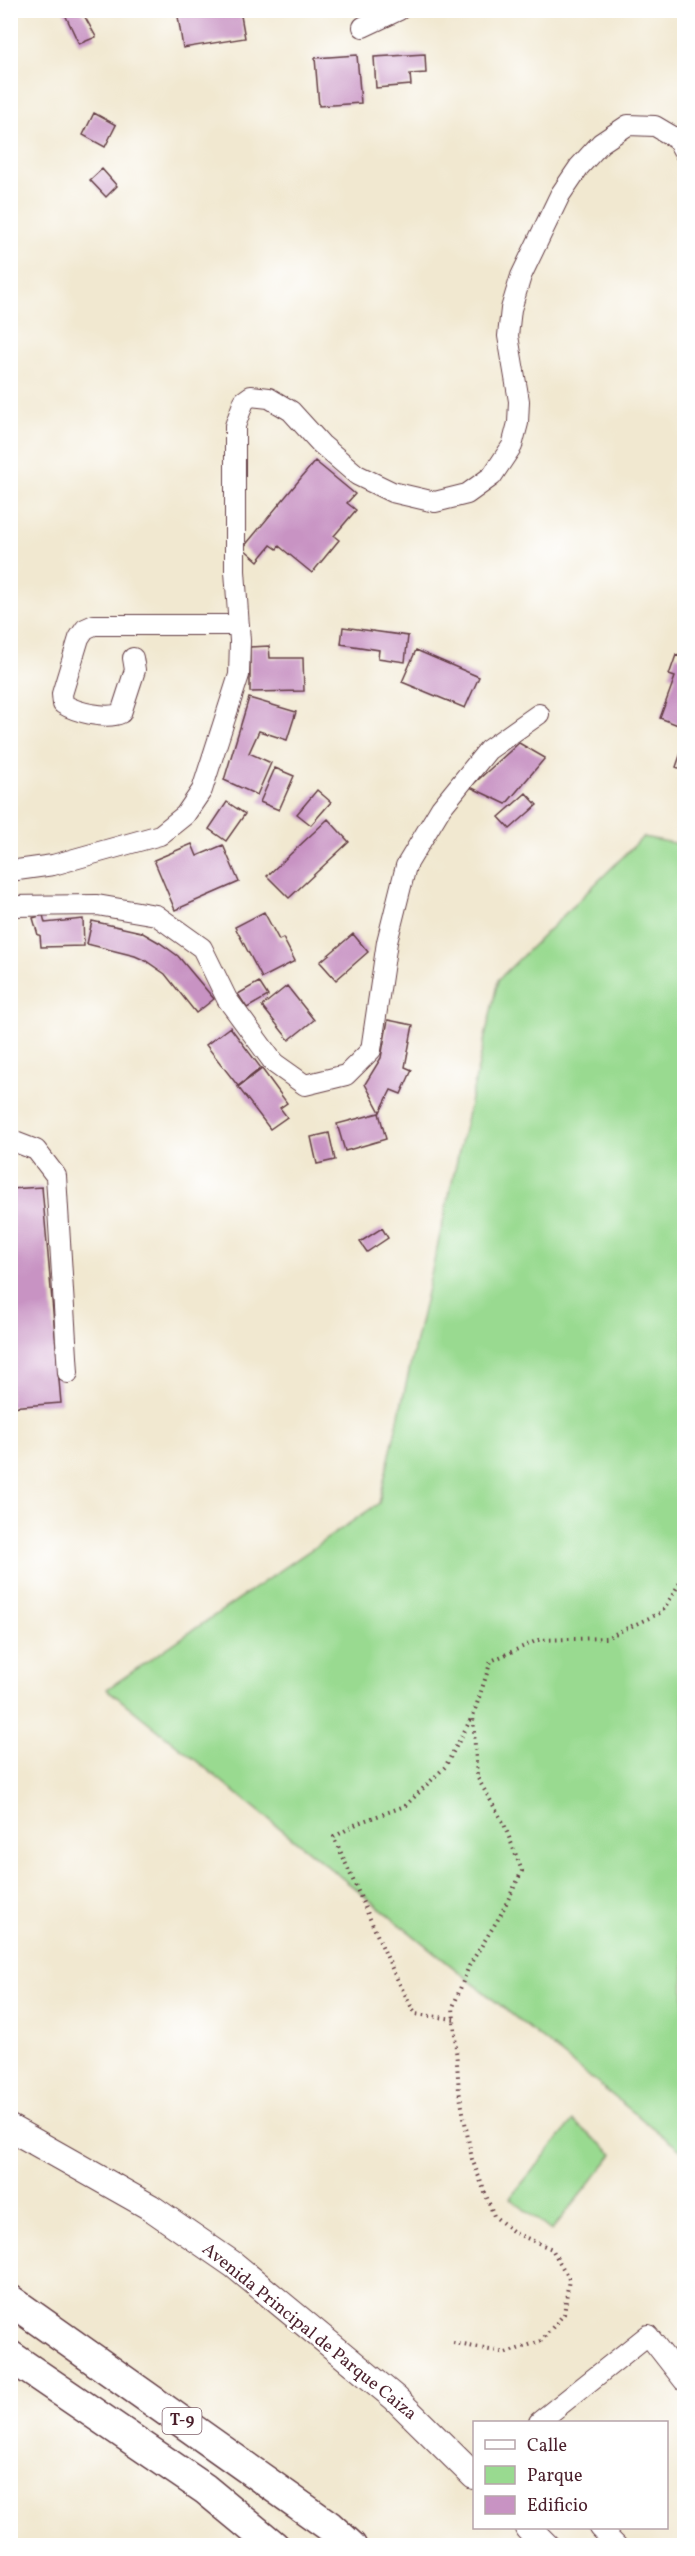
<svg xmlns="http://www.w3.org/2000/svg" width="695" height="2556" font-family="Vollkorn,serif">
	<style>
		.green { fill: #99da90; stroke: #727c5e; stroke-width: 1.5 }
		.building { fill: #c893c3 }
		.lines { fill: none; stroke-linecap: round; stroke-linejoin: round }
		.minor-casing { stroke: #633d44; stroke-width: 22 }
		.major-casing { stroke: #633d44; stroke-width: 28 }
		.highway-casing { stroke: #633d44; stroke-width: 33 }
		.path { stroke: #633d44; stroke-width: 4; stroke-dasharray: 1.5 4.5; stroke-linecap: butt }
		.minor { stroke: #fff; stroke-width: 20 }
		.major { stroke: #fff; stroke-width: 26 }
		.highway { stroke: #fff; stroke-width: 30 }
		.labels { text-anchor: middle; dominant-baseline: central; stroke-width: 4.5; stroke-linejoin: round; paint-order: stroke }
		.shield { fill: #fff; stroke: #80626b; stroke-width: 1.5 }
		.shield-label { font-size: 16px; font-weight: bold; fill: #4a1f2b }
		.street-label { font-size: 18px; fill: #4a1f2b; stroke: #fff }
	</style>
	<rect width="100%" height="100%" fill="#fff"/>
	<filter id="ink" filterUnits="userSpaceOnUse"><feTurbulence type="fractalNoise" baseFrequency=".0167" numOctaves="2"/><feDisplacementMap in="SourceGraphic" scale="12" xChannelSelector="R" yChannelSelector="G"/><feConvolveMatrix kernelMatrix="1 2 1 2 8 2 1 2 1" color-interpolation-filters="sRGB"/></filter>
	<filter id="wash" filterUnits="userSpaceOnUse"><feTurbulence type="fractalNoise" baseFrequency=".008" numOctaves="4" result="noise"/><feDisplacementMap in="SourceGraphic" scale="24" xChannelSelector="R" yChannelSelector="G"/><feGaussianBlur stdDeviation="1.35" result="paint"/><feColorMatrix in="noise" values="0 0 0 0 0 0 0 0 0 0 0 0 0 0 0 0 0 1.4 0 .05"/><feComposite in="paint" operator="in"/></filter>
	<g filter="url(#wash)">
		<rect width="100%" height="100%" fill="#f1e8d0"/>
		<path class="green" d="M643 837 684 845V2153L107 1689 379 1503 498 980Z
			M573 2121 613 2154 551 2231 510 2198Z"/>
		<g id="blocks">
			<path class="building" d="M63 10H81L96 37 79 44Z
				M177 10H240L245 38 183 48Z
				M425 54 426 73 410 74 411 85 376 88 374 57Z
				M357 55 361 103 319 106 315 58Z
				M94 113 116 125 105 147 83 135Z
				M102 169 117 186 106 197 90 180Z
				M315 461 355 494 347 503 356 510 334 536 339 540 312 573 279 546 277 549 271 545 258 561 243 548Z
				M343 627 408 636 405 662 378 658 379 650 341 644Z
				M269 646 270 658H303L304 691 250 692V647Z
				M416 650 479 677 465 708 402 682Z
				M676 655 684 658 683 727 660 718 675 677 669 675Z
				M249 698 296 712 287 740 259 731 249 753 271 763 257 795 224 780Z
				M519 743 545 758 506 804 470 787Z
				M684 744V770L676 767Z
				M275 768 294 776 279 810 260 802Z
				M317 790 331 802 311 825 297 814Z
				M526 793 537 805 510 829 499 817Z
				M227 802 245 814 226 841 209 829Z
				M328 819 349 842 289 898 267 876Z
				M192 844 197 856 223 845 239 882 175 910 154 860Z
				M264 912 279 940 283 938 295 961 262 978 235 927Z
				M43 915 45 923 83 919 84 946 41 947 40 935H38L33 918Z
				M92 921 141 932 160 943 178 956 214 999 196 1013 165 974 146 961 135 956 87 944Z
				M353 934 368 952 336 980 320 962Z
				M259 982 268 996 247 1008 238 994Z
				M287 986 314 1020 289 1040 262 1006Z
				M388 1020 413 1025 405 1067 412 1070 401 1094 391 1090 380 1112 365 1084 381 1058Z
				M230 1027 261 1068 238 1086 206 1045Z
				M262 1069 287 1103 280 1108 287 1117 270 1129 238 1087Z
				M379 1113 386 1139 345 1151 337 1124Z
				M329 1133 335 1160 317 1164 311 1137Z
				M42 1187 61 1403 10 1407V1189Z
				M382 1228 388 1238 367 1252 360 1242Z"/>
		</g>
	</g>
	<g filter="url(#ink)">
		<use href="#blocks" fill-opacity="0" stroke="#633d44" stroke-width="1.5"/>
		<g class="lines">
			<defs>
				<path id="minor" d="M363 27 399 10
					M133 658 135 670 121 713C107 720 76 712 63 704L62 694 79 638 85 629 94 625H239
					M10 871 53 865 160 835 185 815 202 790 239 675 240 641 235 571V426L244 401 251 396 269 398 291 411 321 444 357 475 392 492 435 502 467 494 492 476 512 446 518 423 519 401 508 336 511 309 521 276 560 195 579 167 601 143 628 125 655 126 677 139 684 152
					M10 906 97 905 156 915 202 948 227 999 274 1063 305 1085 346 1075 371 1050 387 942 406 866 441 808 488 750 539 714
					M10 1140 36 1150 56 1176 68 1373
					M539 2422 648 2335 684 2381
					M599 2528 617 2546"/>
				<path id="major" d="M10 2128 150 2207 234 2265 395 2398 474 2476
					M528 2528 546 2546"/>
				<path id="highway" d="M10 2300 329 2526 351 2546
					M10 2356 205 2489 274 2546"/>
			</defs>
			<use href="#minor" class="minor-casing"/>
			<use href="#major" class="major-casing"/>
			<use href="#highway" class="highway-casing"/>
			<path class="path" d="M454 2019 415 2014 394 1973 334 1837 358 1823 405 1806 445 1767 472 1717
				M453 2343 506 2353 541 2341 564 2314 569 2279 552 2249 515 2233 494 2216 472 2159 459 2091 453 2007 469 1966 500 1916 522 1871 504 1824 477 1777 473 1716 491 1661 538 1640 606 1638 662 1612 684 1576"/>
			<use href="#minor" class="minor"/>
			<use href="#major" class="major"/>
			<use href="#highway" class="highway"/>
		</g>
	</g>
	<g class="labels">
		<rect class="shield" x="162.5" y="2408" width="39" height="26" rx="4.5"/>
		<g class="shield-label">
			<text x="182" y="2421">T-9</text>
		</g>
		<g class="street-label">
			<text transform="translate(309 2332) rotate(39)">Avenida Principal de Parque Caiza</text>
		</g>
	</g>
	<rect width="695" height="2556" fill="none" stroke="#fff" stroke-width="36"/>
	<rect x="473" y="2421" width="195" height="108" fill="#ffffff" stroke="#b7a5aa" stroke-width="1.5"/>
	<rect x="485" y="2440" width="30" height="9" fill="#ffffff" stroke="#b7a5aa" stroke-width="1.5"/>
	<text x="527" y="2451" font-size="18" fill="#4a1f2b">Calle</text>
	<rect x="485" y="2466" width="30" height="18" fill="#99da90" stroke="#b7a5aa" stroke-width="1.5"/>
	<text x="527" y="2481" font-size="18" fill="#4a1f2b">Parque</text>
	<rect x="485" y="2496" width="30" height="18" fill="#c893c3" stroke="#b7a5aa" stroke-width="1.5"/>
	<text x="527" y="2511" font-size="18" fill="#4a1f2b">Edificio</text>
</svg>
